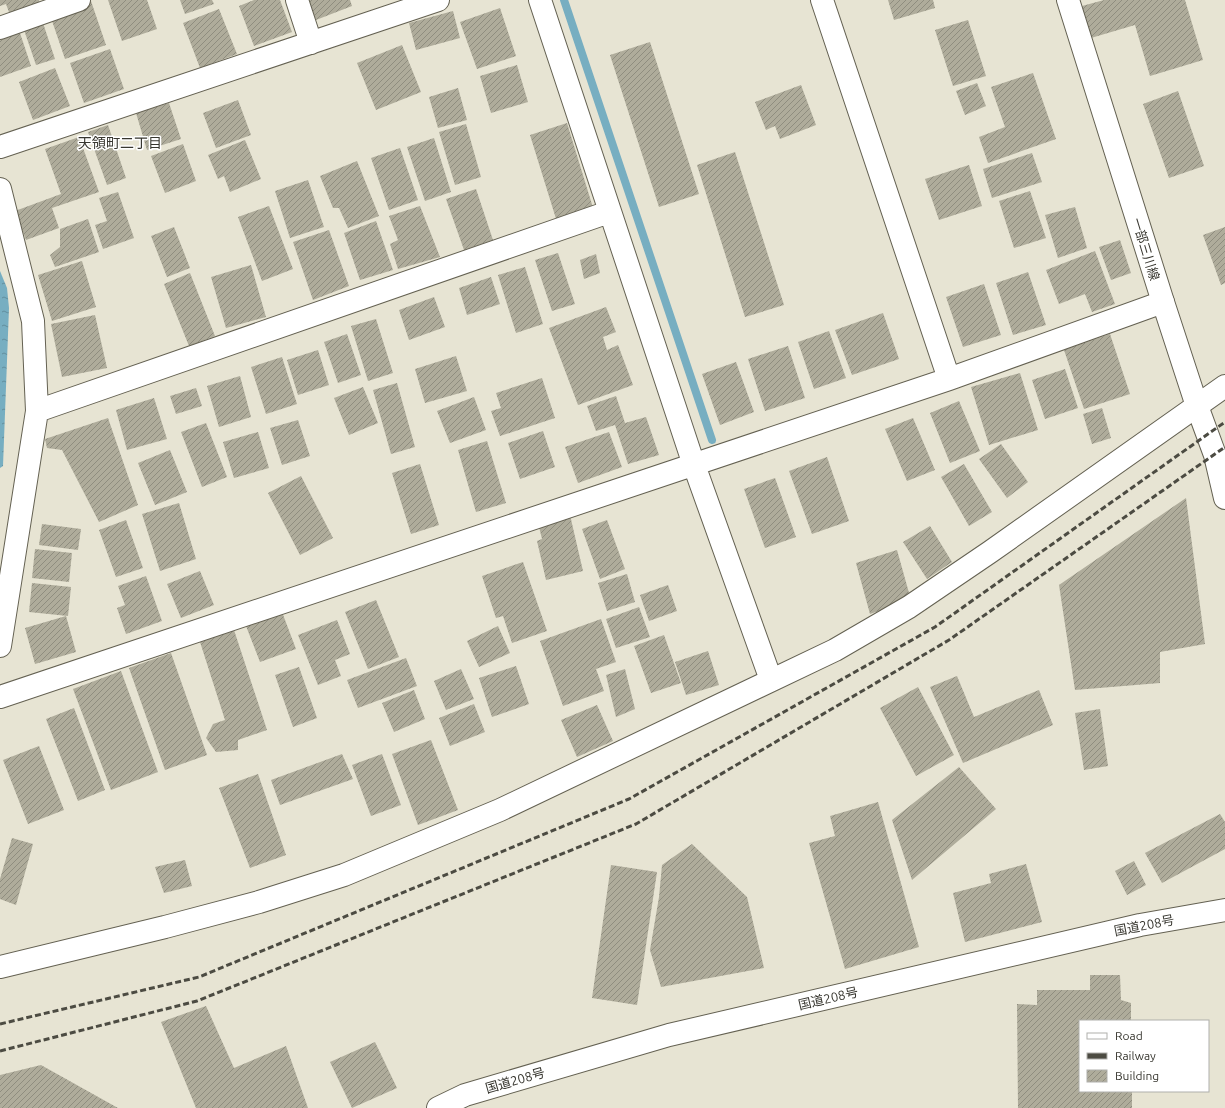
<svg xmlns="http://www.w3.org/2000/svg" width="1225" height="1108" font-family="Ubuntu,'Noto Sans JP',sans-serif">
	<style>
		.water { fill: url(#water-ripples) }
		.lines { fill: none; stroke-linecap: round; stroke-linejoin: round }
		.stream { stroke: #77aec1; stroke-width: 8 }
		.building { fill: url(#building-hatch) }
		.minor-casing { stroke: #646152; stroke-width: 24 }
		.major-casing { stroke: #646152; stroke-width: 24 }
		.highway-casing { stroke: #646152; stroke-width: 24 }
		.minor { stroke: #fff; stroke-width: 22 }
		.major { stroke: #fff; stroke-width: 22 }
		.highway { stroke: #fff; stroke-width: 22 }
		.rail { stroke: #4c4b42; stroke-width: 3; stroke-dasharray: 6 3; stroke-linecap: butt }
		.labels { text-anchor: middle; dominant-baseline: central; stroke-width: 3; stroke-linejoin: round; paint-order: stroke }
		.street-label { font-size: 13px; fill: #37362f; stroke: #fff }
		.neighbourhood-label { font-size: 14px; fill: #37362f; stroke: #fff }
	</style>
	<defs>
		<pattern id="water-ripples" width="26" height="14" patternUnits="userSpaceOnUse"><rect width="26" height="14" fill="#77aec1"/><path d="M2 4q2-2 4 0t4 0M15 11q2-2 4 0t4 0" fill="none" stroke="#628e9d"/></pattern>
		<pattern id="building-hatch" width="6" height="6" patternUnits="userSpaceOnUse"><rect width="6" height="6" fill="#afac9b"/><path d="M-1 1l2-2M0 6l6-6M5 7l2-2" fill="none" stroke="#8f8d7f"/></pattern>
	</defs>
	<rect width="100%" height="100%" fill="#e7e4d3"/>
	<path class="water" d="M0 271 7 288 9 308 3 466 0 468Z"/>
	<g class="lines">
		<path class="stream" d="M564 0 712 440"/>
	</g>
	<path class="building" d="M0 0H39L40 3 10 15 6 4 0 6Z
		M108 0H147L157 29 122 41Z
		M180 0H212L214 4 185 14Z
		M254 0H280L292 32 254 46 239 6Z
		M308 0H350L352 6 316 20Z
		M888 0H933L935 8 894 20Z
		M1104 0H1185L1203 60 1150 76 1135 25 1091 38 1082 6Z
		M91 1 106 45 65 59 50 15Z
		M500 8 516 56 477 69 460 22Z
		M219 9 237 54 200 68 183 23Z
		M453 11 460 38 416 50 409 23Z
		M42 20 55 59 36 65 23 27Z
		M968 20 986 76 953 86 935 30Z
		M20 33 31 66 0 77V40Z
		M650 42 699 194 659 207 610 55Z
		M402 45 421 92 376 110 357 63Z
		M110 49 124 89 84 103 70 63Z
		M517 65 528 102 491 113 480 76Z
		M55 68 70 106 33 120 19 82Z
		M1033 73 1056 139 988 163 979 137 1005 127 991 87Z
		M977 83 986 106 965 115 956 91Z
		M801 85 816 125 780 139 775 126 766 130 755 102Z
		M458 88 467 120 438 128 429 97Z
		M1178 91 1204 166 1169 178 1143 104Z
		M238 100 251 135 216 148 203 113Z
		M169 103 181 139 147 150 136 113Z
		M567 123 594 211 557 222 530 135Z
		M466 124 481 177 455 185 439 132Z
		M108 125 126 178 107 185 88 132Z
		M79 137 99 192 52 208 59 228 26 240 15 211 61 194 45 149Z
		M434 138 451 192 425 201 407 147Z
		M245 140 261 179 230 192 224 176 218 179 208 155Z
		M183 144 196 181 165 193 151 156Z
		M400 148 418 200 389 210 371 158Z
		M735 152 784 305 745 317 697 165Z
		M1032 153 1042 182 992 198 983 169Z
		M357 161 379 216 348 228 339 208H333L320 176Z
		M969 165 982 206 939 220 925 179Z
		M308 180 324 227 290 238 275 191Z
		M476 189 493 240 464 250 446 199Z
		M1030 191 1046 238 1014 248 999 201Z
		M118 192 134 238 103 249 95 225 107 221 99 198Z
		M269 206 293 269 262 281 238 217Z
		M420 206 440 257 398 269 390 244 398 240 389 216Z
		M1075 207 1087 248 1058 258 1045 215Z
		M88 219 99 252 55 267 50 255 60 247V229Z
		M376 221 393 270 360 280 344 233Z
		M174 227 190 268 167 277 151 236Z
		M1225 227V283L1221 285 1203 235Z
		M329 230 349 286 313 300 293 242Z
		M1120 240 1131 273 1111 280 1099 247Z
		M1095 251 1115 304 1092 312 1085 294 1059 304 1046 270Z
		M558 253 575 304 552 311 535 260Z
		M596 254 600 273 584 279 580 260Z
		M82 261 96 307 52 321 38 275Z
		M251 265 266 317 226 328 211 277Z
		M525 267 543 324 516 333 498 275Z
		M1028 272 1046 325 1013 335 996 283Z
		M190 273 215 336 189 346 164 284Z
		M491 277 500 304 467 315 459 288Z
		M984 284 1001 335 963 347 946 297Z
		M434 297 445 327 409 340 399 310Z
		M606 307 616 332 603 337 607 350 618 345 633 385 578 405 549 328Z
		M883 313 899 359 852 375 835 330Z
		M95 315 107 368 62 377 51 324Z
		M376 319 393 373 368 381 351 326Z
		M829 331 846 378 814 389 798 342Z
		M347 334 361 375 338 383 324 342Z
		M1110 334 1130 394 1084 409 1064 350Z
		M788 346 805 398 765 411 748 359Z
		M318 350 329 385 298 395 287 360Z
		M456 356 467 391 425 403 415 369Z
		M282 357 297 404 266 414 251 367Z
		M736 362 754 412 720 425 702 374Z
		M1065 369 1078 408 1045 419 1032 380Z
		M1020 373 1038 430 989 445 971 387Z
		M240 376 251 417 219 427 207 386Z
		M542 378 555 418 500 436 491 411 501 408 496 393Z
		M397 383 415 447 391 454 373 390Z
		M363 387 378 423 349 435 334 398Z
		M196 388 202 406 176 414 170 396Z
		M616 396 625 423 646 417 659 455 628 464 615 425 596 431 587 406Z
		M474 397 486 430 450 443 437 411Z
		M154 398 167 439 127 450 116 410Z
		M959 401 980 451 950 463 930 413Z
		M1102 408 1111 438 1092 444 1083 414Z
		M108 418 138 505 99 522 62 450 47 448 45 439Z
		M913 418 935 470 907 481 885 429Z
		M298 420 310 456 282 465 270 428Z
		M206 423 227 477 202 487 181 432Z
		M543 431 555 467 520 479 508 443Z
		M258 432 269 468 234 478 223 442Z
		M609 432 622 467 578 483 565 447Z
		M487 441 506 503 476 512 458 450Z
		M1001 444 1028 482 1007 498 979 459Z
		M170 450 187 492 155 505 138 463Z
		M827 457 849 521 812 534 789 471Z
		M420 464 439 525 411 534 392 473Z
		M964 464 992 512 969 526 941 477Z
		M301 476 333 538 300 555 268 493Z
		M775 478 796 537 765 548 744 489Z
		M1186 498 1205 644 1160 652V683L1075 690 1059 585Z
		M179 503 196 559 160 571 142 514Z
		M570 515 583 571 546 580 537 541 542 539 538 523Z
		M126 520 143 568 116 577 99 530Z
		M607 520 625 569 600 579 582 529Z
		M42 524 81 529 78 550 39 545Z
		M930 526 952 562 927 579 903 542Z
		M35 549 72 553 69 582 32 578Z
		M897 550 911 600 870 614 856 563Z
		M523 562 547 631 512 643 503 616 496 618 482 576Z
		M200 571 214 605 181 618 167 584Z
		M627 574 635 602 607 611 598 583Z
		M146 576 162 621 126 634 117 608 125 605 118 586Z
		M32 583 71 587 68 616 29 612Z
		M668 585 677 611 649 621 640 595Z
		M376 600 399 657 368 669 345 612Z
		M639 607 650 637 616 648 606 619Z
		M282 612 296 649 260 662 246 626Z
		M66 616 76 652 35 664 25 628Z
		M601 619 616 662 596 669 604 691 563 706 540 641Z
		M337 620 350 654 335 660 341 676 318 685 298 635Z
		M498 626 510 653 479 667 467 641Z
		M234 630 267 730 238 740V750L216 752 206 738 213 724 225 720 200 642Z
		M664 635 681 683 651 693 634 646Z
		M708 651 719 685 686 695 675 662Z
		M171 653 207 755 165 770 129 668Z
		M406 658 417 686 358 708 347 680Z
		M516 666 529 704 492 717 479 678Z
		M299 667 317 718 293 727 275 675Z
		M461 669 474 699 446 710 434 681Z
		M625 669 635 709 616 717 606 675Z
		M121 671 158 772 111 790 73 689Z
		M957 676 974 717 1039 690 1053 725 963 763 930 687Z
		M918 687 954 755 916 776 880 708Z
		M414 690 425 719 394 732 382 703Z
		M474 704 485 732 450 746 439 718Z
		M597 705 613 741 577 757 561 720Z
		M74 708 105 790 78 801 46 719Z
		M1100 709 1108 766 1084 770 1075 713Z
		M431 740 458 810 418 825 392 754Z
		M39 746 64 810 28 824 3 760Z
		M342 754 353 779 280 805 271 780Z
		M382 754 401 805 371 816 352 765Z
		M959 767 996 809 912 880 892 820Z
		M258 774 286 855 250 868 219 788Z
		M878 802 919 947 845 969 809 843 835 836 830 816Z
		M1220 814 1225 822V849L1162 883 1145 853Z
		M12 838 33 844 16 905 0 899V879Z
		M692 844 747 897 764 968 661 987 650 950 659 897 662 865Z
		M185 860 192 886 164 893 155 867Z
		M1134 861 1146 885 1127 895 1115 871Z
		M1026 864 1042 922 965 942 953 893 991 883 989 874Z
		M611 865 657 872 637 1005 592 998Z
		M1090 975H1120L1121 1000 1131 1003V1021H1080V1091H1132V1108H1018L1017 1004 1037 1005V990H1090Z
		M206 1006 234 1068 286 1046 308 1108H196L161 1022Z
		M375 1042 397 1088 352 1108 330 1062Z
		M41 1065 118 1108H0V1075Z"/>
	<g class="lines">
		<defs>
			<path id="minor" d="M297 0 311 43
				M540 0 694 465 771 680
				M822 0 949 379
				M0 28 79 0
				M0 147 438 0
				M0 189 33 321 37 411 0 646
				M37 411 609 212
				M0 697 949 379 1163 302
				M0 967 165 927 259 902 344 875 500 810 835 650 909 607 990 552 1225 386"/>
			<path id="major" d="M1068 0 1163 302 1197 406 1215 455 1225 498"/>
			<path id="highway" d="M438 1108 465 1095 669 1035 1140 925 1225 910"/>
		</defs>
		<use href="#minor" class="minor-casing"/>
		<use href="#major" class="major-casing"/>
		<use href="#highway" class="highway-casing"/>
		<use href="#minor" class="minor"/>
		<use href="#major" class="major"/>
		<use href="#highway" class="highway"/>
		<path class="rail" d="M0 1024 199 977 629 799 935 627 1225 422
			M0 1051 197 1001 636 824 949 640 1225 447"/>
	</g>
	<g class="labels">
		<g class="street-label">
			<text transform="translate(1146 249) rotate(73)">一部三川線</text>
			<text transform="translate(1144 925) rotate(-11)">国道208号</text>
			<text transform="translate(828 998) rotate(-13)">国道208号</text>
			<text transform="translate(515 1080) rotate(-16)">国道208号</text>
		</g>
		<g class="neighbourhood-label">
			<text x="120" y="143">天領町二丁目</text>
		</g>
	</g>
	<rect x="1079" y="1020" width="130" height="72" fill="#ffffff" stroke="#afafac"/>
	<rect x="1087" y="1033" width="20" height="6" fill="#ffffff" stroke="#afafac"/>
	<text x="1115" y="1040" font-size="12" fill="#37362f">Road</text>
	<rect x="1087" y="1053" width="20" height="6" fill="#4c4b42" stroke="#afafac"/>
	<text x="1115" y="1060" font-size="12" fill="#37362f">Railway</text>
	<rect x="1087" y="1070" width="20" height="12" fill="url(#building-hatch)" stroke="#afafac"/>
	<text x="1115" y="1080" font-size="12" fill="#37362f">Building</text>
</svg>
